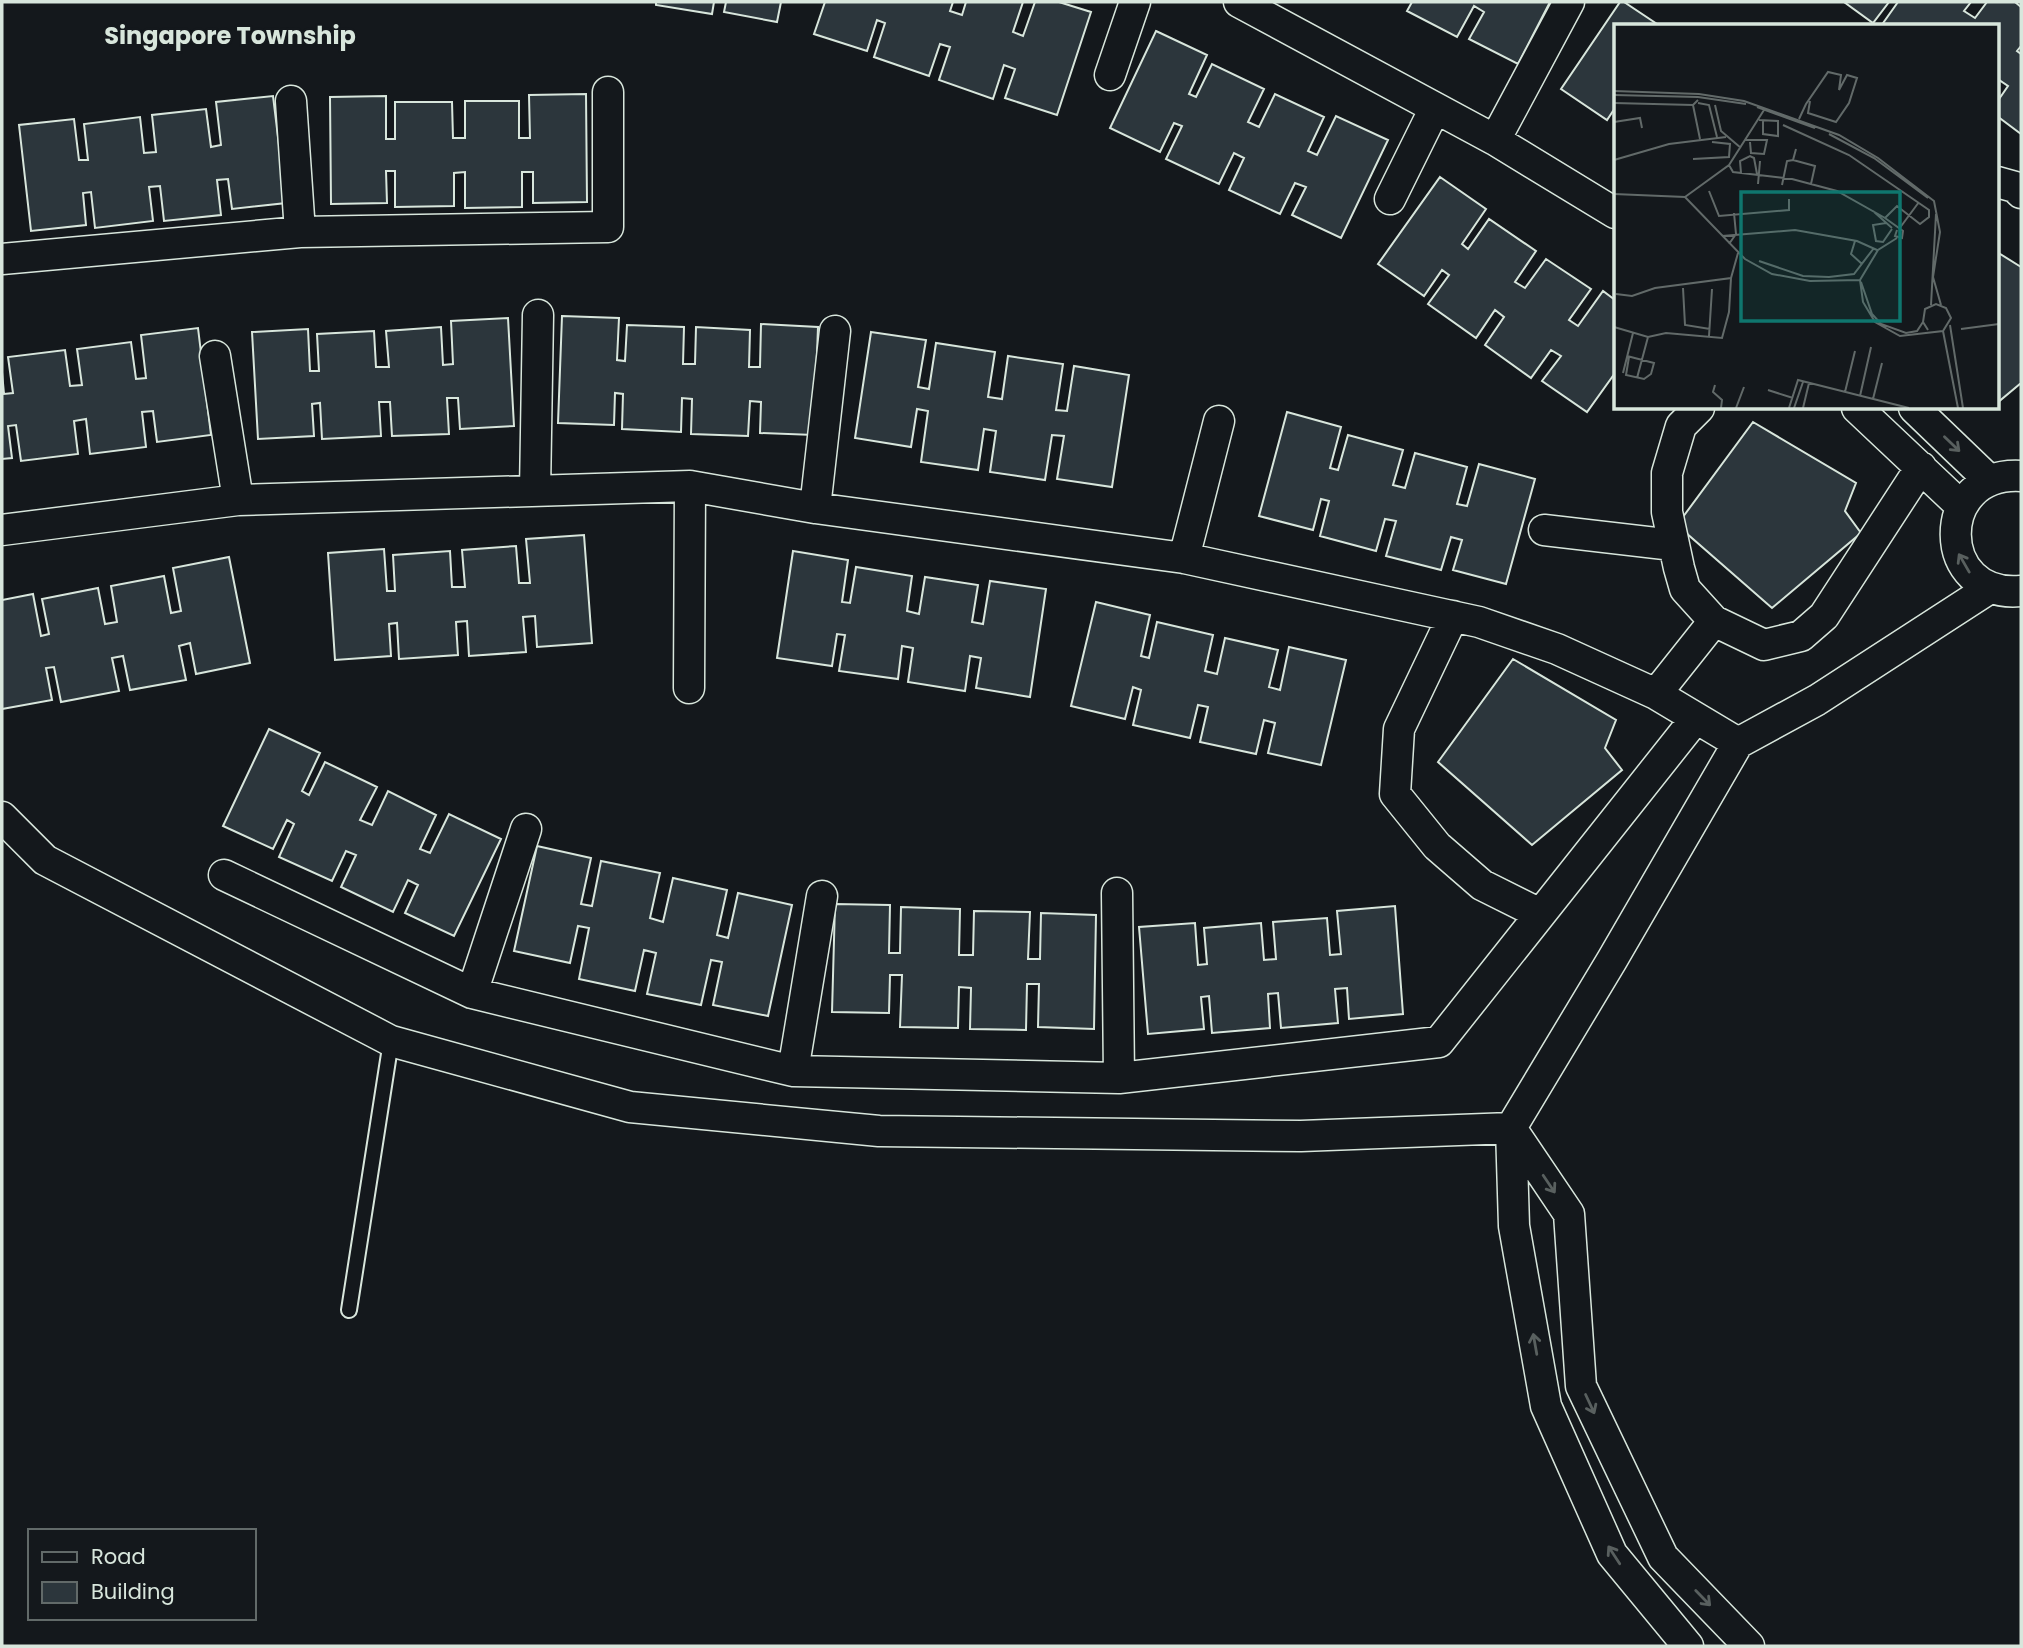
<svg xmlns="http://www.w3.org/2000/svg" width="2023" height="1648" font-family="Poppins,sans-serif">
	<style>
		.building { fill: #2c363c; stroke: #d8e6dc; stroke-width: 2 }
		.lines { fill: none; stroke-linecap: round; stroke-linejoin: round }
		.lane-casing { stroke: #d8e6dc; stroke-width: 18 }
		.street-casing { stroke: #d8e6dc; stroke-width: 33 }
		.lane { stroke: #14181c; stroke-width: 14 }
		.street { stroke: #14181c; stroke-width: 30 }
		.oneway { stroke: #59605f }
		.labels { text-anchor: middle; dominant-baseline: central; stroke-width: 5; stroke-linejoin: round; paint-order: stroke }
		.quarter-label { font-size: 24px; font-weight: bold; fill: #d8e6dc; stroke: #14181c }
		.inset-road { fill: none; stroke: #626a69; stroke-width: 2 }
		.view { fill: #0f766e; fill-opacity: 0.15; stroke: #0f766e; stroke-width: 3.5 }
		.inset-edge { fill: none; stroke: #d8e6dc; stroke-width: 3.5 }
	</style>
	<rect width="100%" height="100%" fill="#14181c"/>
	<path class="building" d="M656 2H714L712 14 656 5Z
		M726 2H781L777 22 724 12Z
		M825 2H953L950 11 962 15 966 2H1023L1013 32 1023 36 1035 2H1059L1091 12 1057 115 1005 98 1015 69 1004 65 993 99 939 80 950 47 940 44 929 76 874 57 885 23 877 20 867 51 814 34Z
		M1412 2H1550L1518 64 1469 39 1484 12 1474 6 1457 37 1407 11Z
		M1620 2H1624L1660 26H1615V108L1607 120 1561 89Z
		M1844 2H1889L1873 23Z
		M1898 2H1971L1964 11 1975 18 1987 2H2015L2021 7V46L2017 51 2021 54V134L1997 116V102L2008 86 1999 80 1997 83V26H1881Z
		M1156 31 1207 55 1189 94 1196 97 1212 64 1264 89 1248 122 1259 127 1275 94 1324 117 1308 151 1317 155 1336 116 1388 140 1341 238 1292 215 1306 187 1295 183 1280 214 1229 190 1244 158 1234 153 1219 184 1166 159 1182 126 1174 123 1160 152 1110 128Z
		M586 94 587 202 533 203V172H522V207L465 208V172L454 173V206L395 207V171H386L387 203 331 204 330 97 386 96V139H395V102H452L453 138H465V101H519V138H530L529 95Z
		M273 96 286 203 232 209 228 179 217 180 221 215 164 221 160 186 149 187 153 221 95 228 91 192 83 193 86 225 31 231 19 125 74 119 79 160H88L84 124 140 117 144 153 156 152 152 115 206 109 211 147 221 145 216 102Z
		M1440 177 1486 209 1462 244 1468 249 1489 219 1536 251 1515 282 1525 288 1546 259 1591 289 1569 320 1578 326 1603 291 1615 300V373L1587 412 1542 381 1561 356 1551 350 1531 378 1485 345 1504 317 1495 310 1476 338 1428 304 1449 275 1442 270 1424 296 1378 264Z
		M1997 252 2021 267V383L1997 403Z
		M562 316 619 318 617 360 625 361 627 325 684 327 683 364H695L696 327 750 330 749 367H760L761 324 818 327 814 435 760 433 761 402 750 401 748 436 691 434 692 399 682 398 681 432 622 429 623 394 615 393 614 425 558 423Z
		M508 318 514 426 460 429 458 398H447L449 434 392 436 390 402H379L381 436 322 439 320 403 312 404 314 436 258 439 252 332 308 329 310 371H319L317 334 374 331 376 367H389L386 331 441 327 443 365 453 364 451 321Z
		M198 328 211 435 157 442 153 411 142 412 146 447 90 454 86 419 74 421 78 454 21 461 16 425 8 426 12 458 2 459V372L4 394 13 393 8 357 65 350 70 386 82 385 77 349 131 342 136 379 146 378 141 335Z
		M871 332 926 340 918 387 929 389 936 343 995 352 988 397 1002 399 1008 356 1063 364 1056 410 1067 411 1074 366 1129 375 1112 487 1057 479 1064 436 1052 435 1045 480 990 472 996 431 984 429 978 470 921 462 928 411 917 409 911 447 855 438Z
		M1287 412 1341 427 1330 468 1338 470 1348 435 1403 450 1393 485 1405 488 1415 453 1467 467 1457 504 1467 506 1479 464 1535 479 1506 584 1453 570 1462 540 1451 537 1441 570 1386 556 1396 521 1385 519 1376 551 1320 536 1329 501 1321 499 1313 530 1259 516Z
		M1753 422 1856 483 1845 511 1861 533 1772 608 1677 525Z
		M584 535 592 643 537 647 535 616 523 617 526 652 469 656 467 621 456 622 458 655 399 659 397 623 389 624 391 656 335 660 328 553 384 549 387 591H395L393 555 450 551 452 587H465L462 550 516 546 519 583H530L526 539Z
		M793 551 848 560 842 602 850 603 856 567 912 576 907 611 919 614 925 577 978 585 972 622 983 624 990 581 1046 589 1030 697 976 688 981 658 970 656 965 691 908 682 913 648 902 646 898 679 839 671 845 635 837 634 832 666 777 658Z
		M229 557 250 663 196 674 190 643 179 646 186 680 130 690 123 656 112 658 119 691 61 702 54 667 46 668 52 700 2 709V600L33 594 41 636 49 634 42 599 98 588 105 624 117 622 111 586 164 576 171 613 181 611 173 568Z
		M1096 602 1150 615 1141 656 1149 658 1157 622 1213 635 1205 671 1217 674 1225 638 1278 650 1269 687 1280 690 1289 647 1346 660 1321 765 1268 753 1275 723 1264 720 1256 754 1200 742 1208 707 1198 705 1190 738 1133 725 1141 690 1133 687 1125 719 1071 706Z
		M1513 659 1616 720 1605 748 1622 770 1532 845 1438 762Z
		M269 729 320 753 302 791 309 795 325 762 377 787 360 820 372 825 388 791 436 815 420 849 430 853 449 814 501 839 454 936 405 913 418 885 408 880 393 912 341 887 356 855 346 851 332 881 279 857 294 824 287 820 273 849 223 826Z
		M537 846 591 858 581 904 592 906 601 861 660 873 650 918 663 922 673 878 727 890 717 935 728 938 738 893 792 905 768 1016 713 1005 722 962 711 960 701 1005 647 994 656 953 644 950 635 991 579 979 589 928 578 926 570 963 514 951Z
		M835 904 890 905 889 953H900L901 907 960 909 959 955H973L974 911 1030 912 1028 959H1040L1041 913 1096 915 1094 1029 1038 1027 1039 984H1027L1026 1030 970 1029 971 988 959 987 958 1028 900 1027 902 975H890L889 1013 832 1012Z
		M1395 906 1403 1014 1349 1019 1347 988 1335 989 1338 1023 1281 1028 1278 993 1268 994 1270 1028 1212 1033 1209 996 1201 997 1204 1029 1148 1034 1139 927 1195 923 1198 965 1207 964 1204 928 1261 923 1264 960 1276 959 1273 922 1327 918 1330 955 1341 954 1337 911Z"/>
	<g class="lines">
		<defs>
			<path id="lane" d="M349 1310 391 1041"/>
			<path id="street" d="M1239 2 1495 140 1615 213
				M1110 75 1135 2
				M291 101 300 232
				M1495 140 1569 2
				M1997 182 2015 187 2021 193
				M1390 199 1435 108
				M2 259 300 232 608 227V92
				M215 356 238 500
				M1699 408 1681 426 1667 473V512L1679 568 1685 589 1714 621 1764 645 1801 636 1824 616 1921 467
				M1857 408 1961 506
				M1914 408 1989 480
				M2021 476C1933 471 1935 599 2021 591
				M535 491 538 315
				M815 508 835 331
				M2 530 238 500 690 486 815 508 1184 558 1479 622 1557 649 1656 694 1738 743
				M1544 530 1673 545
				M1184 558 1219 421
				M1453 616 1399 729 1395 794 1437 846 1482 885 1540 914
				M689 688 690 486
				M1656 694 1714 621
				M2 817 45 860 391 1041 630 1107 879 1131 1301 1136 1511 1128
				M224 875 472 993 793 1071 1119 1078 1439 1042 1696 718
				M1117 893 1119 1078
				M472 993 526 829
				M793 1071 822 896
				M1511 1128 1569 1214 1581 1386 1663 1557 1749 1646
				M1688 1646 1612 1554 1546 1406 1514 1226 1511 1128 1612 960 1738 743 1817 700 1990 588"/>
		</defs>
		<use href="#lane" class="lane-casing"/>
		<use href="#street" class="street-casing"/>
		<use href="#lane" class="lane"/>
		<use href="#street" class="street"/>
	</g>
	<defs><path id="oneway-shaft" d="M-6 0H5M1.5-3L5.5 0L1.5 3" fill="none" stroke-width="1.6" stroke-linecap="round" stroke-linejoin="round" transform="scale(1.75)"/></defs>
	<g class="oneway">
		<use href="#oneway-shaft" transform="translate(1952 444) rotate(44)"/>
		<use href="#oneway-shaft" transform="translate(1964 563) rotate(-120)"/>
		<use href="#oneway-shaft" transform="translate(1549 1184) rotate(56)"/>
		<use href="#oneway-shaft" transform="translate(1535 1344) rotate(-100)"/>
		<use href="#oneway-shaft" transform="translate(1590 1404) rotate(65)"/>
		<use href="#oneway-shaft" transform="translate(1614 1555) rotate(-123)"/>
		<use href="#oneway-shaft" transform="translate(1703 1598) rotate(46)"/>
	</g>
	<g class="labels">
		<g class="quarter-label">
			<text x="230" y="35">Singapore Township</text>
		</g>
	</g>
	<g transform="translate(1614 24)">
		<rect width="385" height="385" fill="#14181c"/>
		<path class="inset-road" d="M0 67 85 70 130 77 225 111 264 134 320 177 326 208 319 253 327 281M0 71 84 73 132 80M0 79 79 81 84 76M84 79 95 81 103 113M79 81 86 115M101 81 107 107 127 124M143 83 201 104M185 95 192 80 214 48 227 51 225 66 233 51 243 54 235 79 222 98 194 89 196 77M145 96 164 97V112L149 110V97M0 98 26 94 28 104M169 101 235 131 315 186V193L306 200 283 182 271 194M215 110 260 134 314 174M132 116H153L150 130 137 129 136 118M79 135 115 133 116 120 98 118M0 136 55 120 112 113M179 136 201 142 197 160M115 141 119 148 178 155 223 167 271 194 289 207 288 214 281 212 283 206M127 149 126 137 136 132 140 134 143 150M144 160 146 137M168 161 173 137 179 136 182 125M95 167 105 192 175 186V175M0 170 71 173 131 235 158 250 196 257 246 256M71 173 115 141 150 86M259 187 278 204M272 199 259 201 262 217 269 218 278 205M285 205 305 178M108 212 181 206 243 217 263 226M283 214 264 226 246 256 249 278 261 298 286 312 329 307 337 294 332 284 322 280 311 285 309 298 314 306M241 217 237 230 248 240M115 220 122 210 120 189M145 237 189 252 215 253 240 250 260 224M247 258 258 290 267 300 292 309 303 307 309 298M69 264 71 301 96 305M2 270 18 272 41 264 117 254 124 229M317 281 322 190M336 301 349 384M0 303 34 313 52 309 108 314 115 288 117 254M347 305 385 300M329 307 344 384M95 312 98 265M13 332 40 339 37 350 30 355 12 351 15 333M9 349 19 309M23 354 34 313M101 361 99 368 108 376 107 384M154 366 179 374M231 368 241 327M246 372 257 323M259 375 268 339M122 384 130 363M175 384 184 356 295 384M180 384 189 358M189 384 195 359"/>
		<path class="view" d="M127 168H286V297H127Z"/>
		<rect width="385" height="385" class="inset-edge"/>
	</g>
	<rect width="2023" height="1648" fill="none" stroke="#d8e6dc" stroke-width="7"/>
	<rect x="28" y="1529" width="228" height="91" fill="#14181c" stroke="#626a69" stroke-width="2"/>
	<rect x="42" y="1552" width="35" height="10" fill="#14181c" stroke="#626a69" stroke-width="2"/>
	<text x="91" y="1564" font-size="21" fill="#d8e6dc">Road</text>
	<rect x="42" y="1582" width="35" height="21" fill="#2c363c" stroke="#626a69" stroke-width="2"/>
	<text x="91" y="1599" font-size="21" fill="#d8e6dc">Building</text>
</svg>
